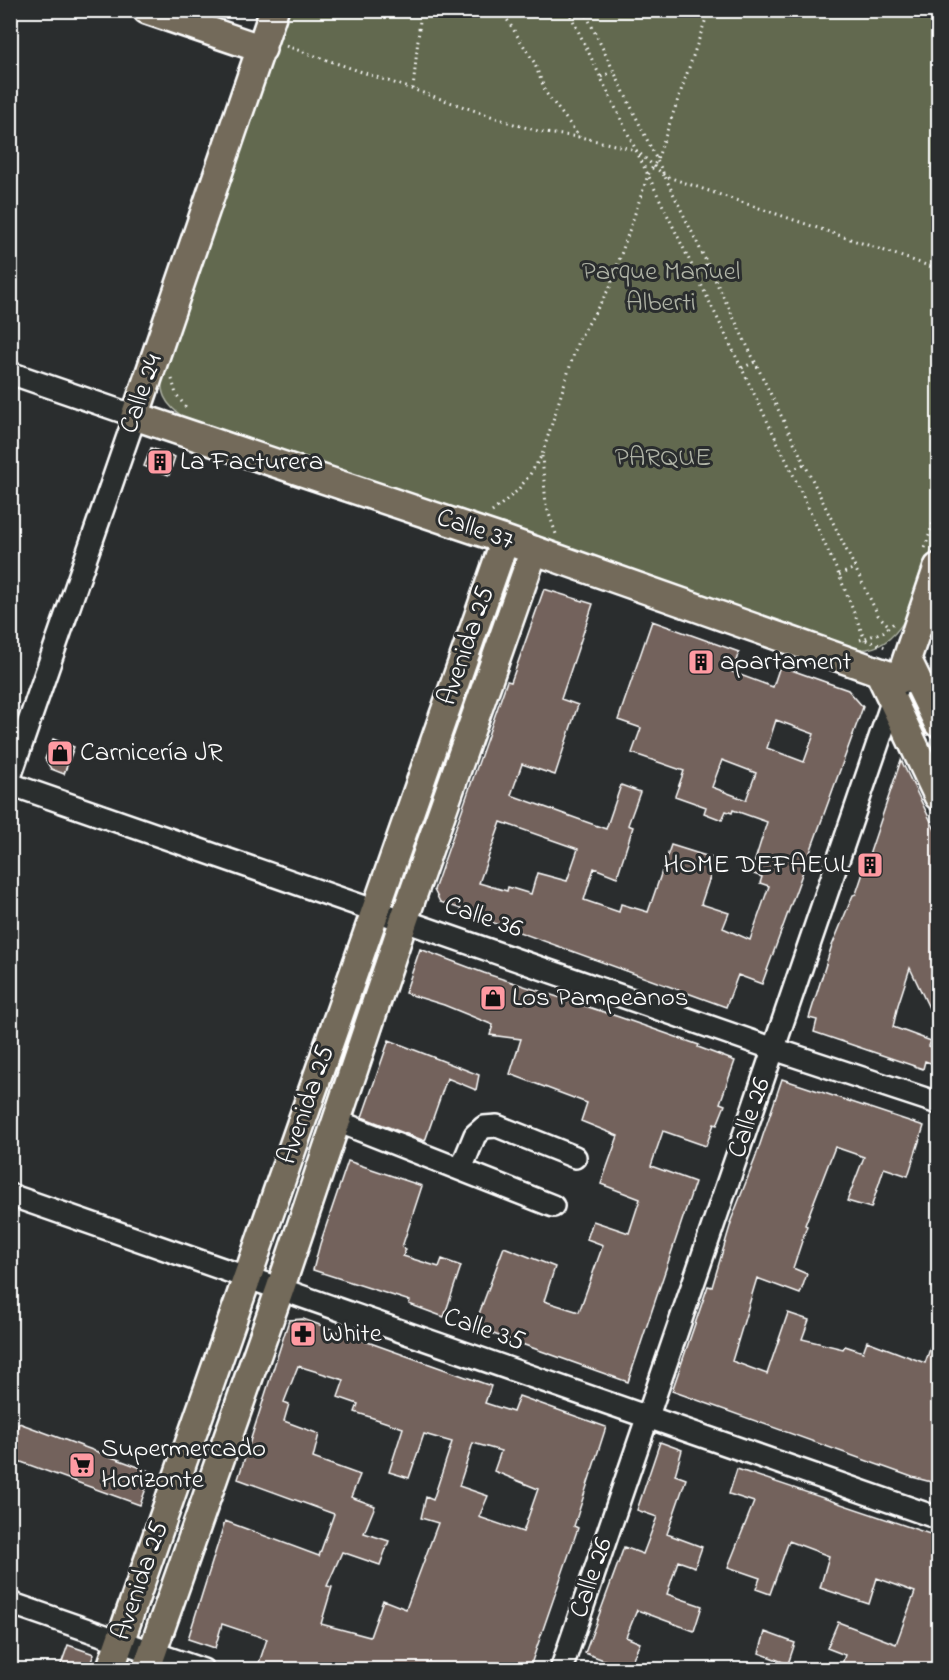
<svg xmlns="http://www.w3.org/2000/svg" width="949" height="1680" font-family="'Indie Flower',sans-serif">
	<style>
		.green { fill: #62694f; stroke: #b0b4a7; stroke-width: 1.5 }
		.building { fill: #73625b; stroke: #fff; stroke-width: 1.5; fill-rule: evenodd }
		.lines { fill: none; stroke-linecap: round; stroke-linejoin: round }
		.minor-casing { stroke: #fff; stroke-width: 26 }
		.major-casing { stroke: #fff; stroke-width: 32 }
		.path { stroke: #fff; stroke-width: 3; stroke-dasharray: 1.5 4.5; stroke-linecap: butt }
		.minor { stroke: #2a2d2e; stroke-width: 21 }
		.major { stroke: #736b5a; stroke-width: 27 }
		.labels { text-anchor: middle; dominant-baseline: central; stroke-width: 6; stroke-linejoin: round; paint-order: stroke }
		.park-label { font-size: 27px; fill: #b0b4a7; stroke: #2a2d2e }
		.street-label { font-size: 27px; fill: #fff; stroke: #2a2d2e }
		.poi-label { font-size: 27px; fill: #fff; stroke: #2a2d2e; text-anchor: start }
	</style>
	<rect width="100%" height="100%" fill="#2a2d2e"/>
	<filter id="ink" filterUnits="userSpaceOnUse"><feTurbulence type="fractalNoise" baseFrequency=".0167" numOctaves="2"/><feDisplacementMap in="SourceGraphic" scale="12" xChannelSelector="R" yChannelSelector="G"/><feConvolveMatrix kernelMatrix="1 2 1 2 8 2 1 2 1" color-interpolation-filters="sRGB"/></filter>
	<g filter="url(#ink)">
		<path class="green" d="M287 11H938V529C926 565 912 643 867 649 857 650 848 647 839 645L188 420C163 405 158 392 163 363Z"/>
		<path class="building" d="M151 448 175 457 169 475 144 466Z
			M544 589 593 604 561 699 578 705 555 775 522 764 511 795 606 829 621 785 640 792 628 825 633 827 617 877 594 868 584 900 619 912 621 904 648 912 671 845 716 859 701 904 729 913 723 928 750 940 769 886 760 883 762 877 751 873 767 822 733 810 732 813 726 811 722 820 704 813 706 807 675 796 684 771 632 753 641 728 618 720 652 621 739 652 732 672 773 687 780 666 848 690 863 707 762 984 738 975 726 1007 461 911V909L440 902 434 890 507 681 511 682ZM776 720 814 734 804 762 767 748ZM722 760 756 773 746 800 712 787ZM501 822 578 849 567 881 537 873 531 894 508 887 507 891 479 883Z
			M53 739 74 747 64 774 51 769 45 759Z
			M901 760 939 838V1029L910 968 898 1005 893 1027 931 1041 929 1046 939 1050V1066L925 1061 923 1069 814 1032 817 1020 809 1018 831 948 853 895 856 894Z
			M420 949 484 973 619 1017 699 1045 698 1047 735 1061 720 1103 725 1105 717 1125 714 1124 706 1146 663 1131 651 1166 695 1182 628 1382 474 1327 504 1247 555 1267 544 1301 579 1312 603 1245 587 1239 593 1221 629 1233 640 1199 601 1184 618 1136 581 1121 587 1103 510 1074 521 1039 490 1035 493 1025 444 1005 405 993Z
			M389 1040 479 1075 476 1090 447 1078 425 1141 362 1117Z
			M782 1079 924 1126 908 1176 884 1168 871 1208 847 1201 864 1157 835 1147 805 1225 807 1226 793 1268 807 1274 800 1294 757 1278 732 1361 767 1374 788 1313 809 1320 802 1339 843 1349 845 1346 863 1352 867 1341 925 1363 936 1332H939V1484L912 1477 672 1391 708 1286 712 1287 731 1223H730L755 1159Z
			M348 1161 422 1186 402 1247 406 1249 403 1256 439 1267 442 1259 461 1266 444 1317 409 1304 410 1301 313 1270 320 1244Z
			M303 1319 491 1386 485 1403 513 1412 519 1396 606 1427 574 1526 578 1528 529 1670H277L259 1663 267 1639 222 1624 215 1648 188 1639 225 1521 319 1556 334 1514 238 1479 289 1320ZM298 1366 344 1380 338 1397 358 1404 355 1412 403 1428 389 1472 409 1478 424 1434 452 1442 433 1500 426 1497 421 1518 438 1523 406 1609 383 1600 370 1637 321 1624 332 1587 327 1586 342 1552 380 1565 389 1541 364 1533 375 1506 351 1497 360 1475 313 1458 319 1434 284 1421 289 1404 284 1402ZM473 1443 501 1451 494 1471 538 1489 523 1532 479 1517 488 1496 459 1486Z
			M19 1423 152 1472 140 1505 10 1458V1446Z
			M660 1442 682 1450 675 1475 686 1479 667 1534 702 1547 695 1567 678 1561 667 1594 702 1606 694 1631 637 1610 626 1637 640 1643 628 1669 585 1653 624 1547 643 1554 657 1517 637 1510Z
			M737 1469 939 1537V1657L934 1670H840L845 1655 827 1648 838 1622 896 1644 915 1592 877 1578 869 1604 820 1588 829 1556 789 1541 770 1594 756 1589 760 1578 728 1567 754 1502 729 1494Z
			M765 1632 795 1643 788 1664 759 1653Z
			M68 1645 94 1654 88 1670H59Z"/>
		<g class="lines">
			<defs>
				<path id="minor" d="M10 373 135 416 10 777
					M10 784 774 1049 938 1103
					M337 1121 553 1206
					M461 1169 475 1135 484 1127 497 1126 575 1157
					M10 1195 938 1518
					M10 1603 203 1670
					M561 1670 900 679 938 692"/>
				<path id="major" d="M147 10 262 49
					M274 10 135 416 505 540 900 679 938 567
					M907 659 938 723
					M879 672 938 796
					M110 1670 505 540
					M146 1670 280 1289 404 920 534 550"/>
			</defs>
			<use href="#minor" class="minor-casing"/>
			<use href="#major" class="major-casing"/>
			<path class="path" d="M501 10 534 62 546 93 580 137
				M568 10 791 470 839 575 865 640
				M584 10 878 615 890 627
				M286 46 514 124 545 133 580 137 636 150 665 176 938 269
				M601 77 614 71
				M413 89 421 10
				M694 271 708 264
				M742 368 755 362
				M172 379 176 394 188 410
				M542 456 546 505 556 534
				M791 470 805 464
				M492 512 517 491 529 476 542 455 578 341 610 287 648 175 657 160 709 10
				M925 548 938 507
				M839 575 855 568
				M860 640 883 632 894 623
				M866 640 888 648"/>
			<use href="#minor" class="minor"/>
			<use href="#major" class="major"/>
		</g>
	</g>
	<defs>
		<symbol id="building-square" viewBox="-11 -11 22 22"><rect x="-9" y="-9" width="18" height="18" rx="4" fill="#ff9aa2" stroke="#2a2d2e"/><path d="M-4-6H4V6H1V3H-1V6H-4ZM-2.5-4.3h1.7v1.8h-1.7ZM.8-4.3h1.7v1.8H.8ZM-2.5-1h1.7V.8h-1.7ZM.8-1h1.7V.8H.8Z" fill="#111"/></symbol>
		<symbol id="shop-square" viewBox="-11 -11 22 22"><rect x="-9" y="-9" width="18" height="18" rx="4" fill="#ff9aa2" stroke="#2a2d2e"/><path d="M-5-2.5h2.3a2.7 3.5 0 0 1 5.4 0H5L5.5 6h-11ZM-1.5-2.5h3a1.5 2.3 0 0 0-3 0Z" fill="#111"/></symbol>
		<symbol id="pharmacy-square" viewBox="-11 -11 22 22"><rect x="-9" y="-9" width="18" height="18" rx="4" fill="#ff9aa2" stroke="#2a2d2e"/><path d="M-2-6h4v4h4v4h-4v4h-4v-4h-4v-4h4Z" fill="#111"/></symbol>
		<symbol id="supermarket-square" viewBox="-11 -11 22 22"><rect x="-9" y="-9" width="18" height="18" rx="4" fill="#ff9aa2" stroke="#2a2d2e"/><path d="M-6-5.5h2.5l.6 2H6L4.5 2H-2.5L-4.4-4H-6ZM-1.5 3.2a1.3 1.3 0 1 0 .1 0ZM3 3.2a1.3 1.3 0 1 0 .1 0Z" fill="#111"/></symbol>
	</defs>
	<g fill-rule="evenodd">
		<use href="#building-square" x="145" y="447" width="30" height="30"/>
		<use href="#building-square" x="686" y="647" width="30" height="30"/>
		<use href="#shop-square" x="45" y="738" width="30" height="30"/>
		<use href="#building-square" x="855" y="850" width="30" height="30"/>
		<use href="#shop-square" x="478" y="983" width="30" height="30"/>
		<use href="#pharmacy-square" x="288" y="1319" width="30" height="30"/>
		<use href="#supermarket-square" x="67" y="1450" width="30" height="30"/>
	</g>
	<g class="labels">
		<g class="park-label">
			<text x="661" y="272">Parque Manuel<tspan x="661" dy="31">Alberti</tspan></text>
			<text x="663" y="458">PARQUE</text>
		</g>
		<g class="street-label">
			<text transform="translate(142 394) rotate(-71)">Calle 24</text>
			<text transform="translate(475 530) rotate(19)">Calle 37</text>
			<text transform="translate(467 646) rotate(-71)">Avenida 25</text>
			<text transform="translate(483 918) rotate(19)">Calle 36</text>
			<text transform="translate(307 1105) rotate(-71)">Avenida 25</text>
			<text transform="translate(750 1118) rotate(-71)">Calle 26</text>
			<text transform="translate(484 1330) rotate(19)">Calle 35</text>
			<text transform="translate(592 1578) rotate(-71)">Calle 26</text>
			<text transform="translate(141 1581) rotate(-71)">Avenida 25</text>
		</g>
		<g class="poi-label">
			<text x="180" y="462">La Facturera</text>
			<text x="720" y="662">apartament</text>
			<text x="80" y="753">Carnicería JR</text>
			<text x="850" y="865" text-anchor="end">HOME DEFAEUL</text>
			<text x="512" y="998">Los Pampeanos</text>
			<text x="322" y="1334">White</text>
			<text x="101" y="1449">Supermercado<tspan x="101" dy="31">Horizonte</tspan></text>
		</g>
	</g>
	<rect width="949" height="1680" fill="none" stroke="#2a2d2e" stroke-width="36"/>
	<rect x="18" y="18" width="913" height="1644" fill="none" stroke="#fff" stroke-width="2" filter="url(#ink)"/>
</svg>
